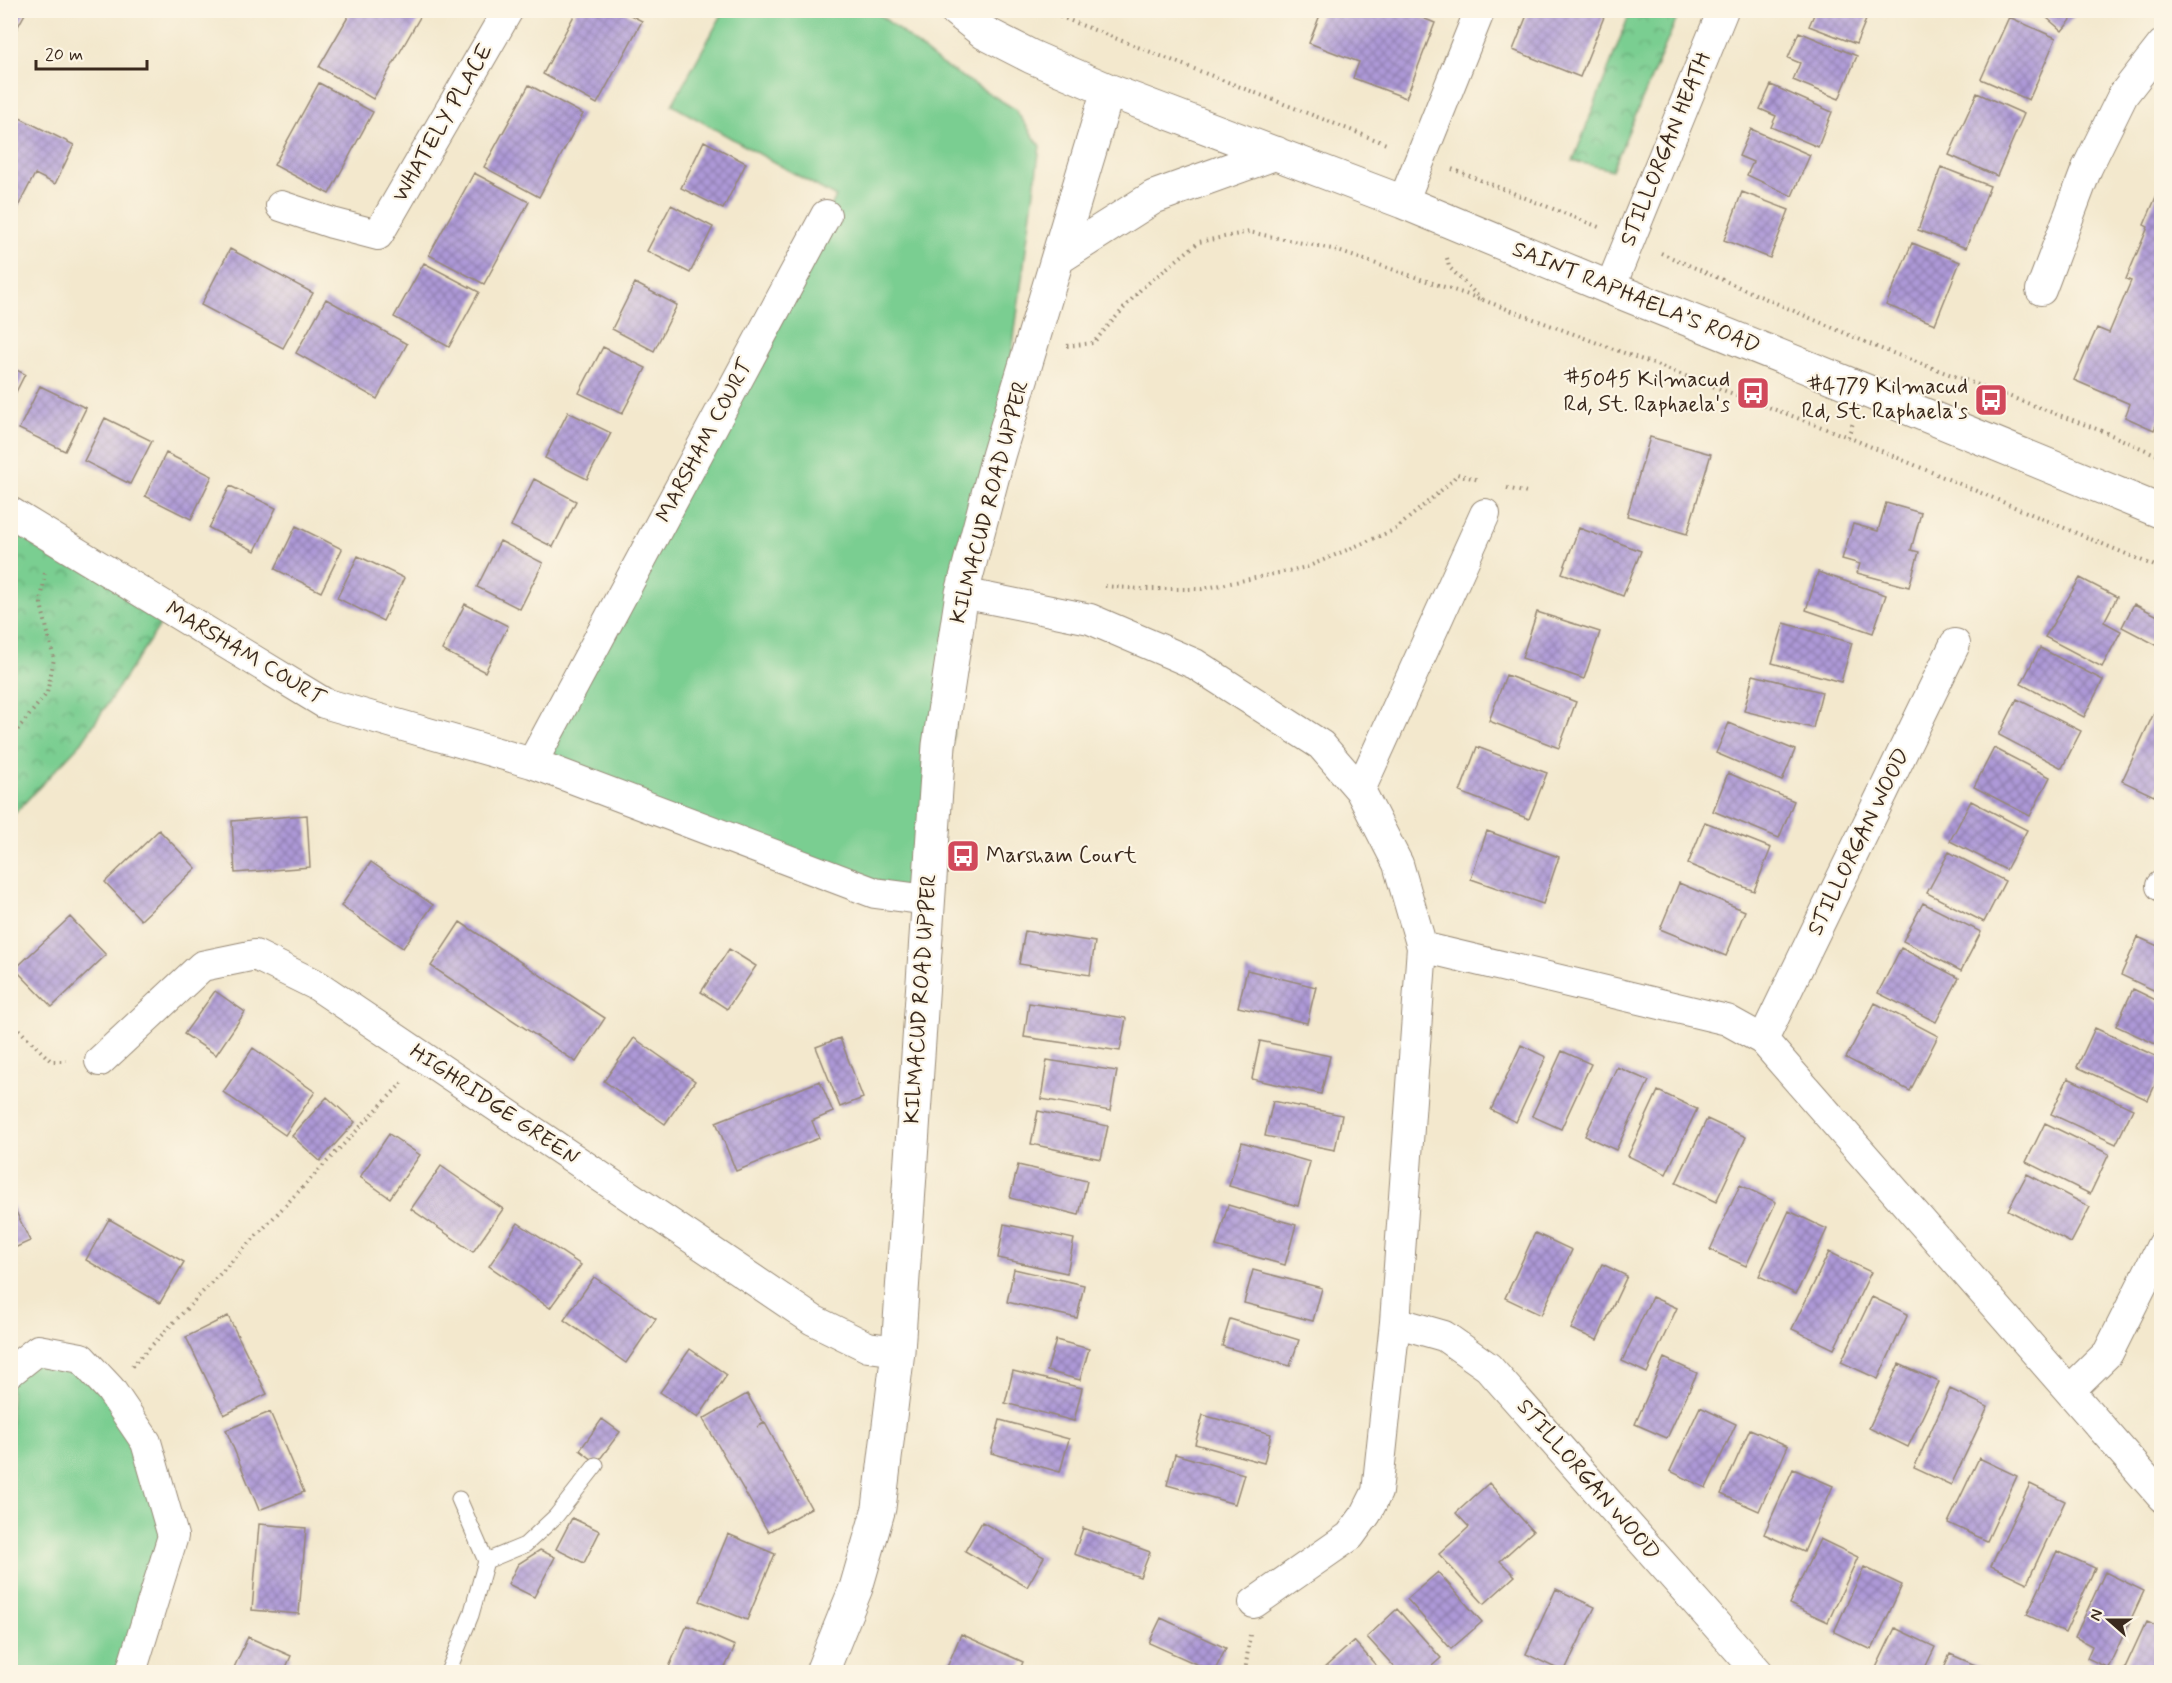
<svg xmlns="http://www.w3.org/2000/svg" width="2172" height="1683" font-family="Mynerve,sans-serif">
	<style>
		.grass { fill: #7ace91; stroke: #5a7c58; stroke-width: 1.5 }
		.park { fill: url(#park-crowns); stroke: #5a7c58; stroke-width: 1.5 }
		.building { fill: url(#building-cross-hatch) }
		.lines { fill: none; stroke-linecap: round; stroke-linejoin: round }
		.service-casing { stroke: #978976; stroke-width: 17 }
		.minor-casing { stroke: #978976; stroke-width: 32 }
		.tertiary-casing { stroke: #978976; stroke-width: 35 }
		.path { stroke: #978976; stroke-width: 4; stroke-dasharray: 1.5 4.5; stroke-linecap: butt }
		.service { stroke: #fff; stroke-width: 15 }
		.minor { stroke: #fff; stroke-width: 30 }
		.tertiary { stroke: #fff; stroke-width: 33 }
		.labels { text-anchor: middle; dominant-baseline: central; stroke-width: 4.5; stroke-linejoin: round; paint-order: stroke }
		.street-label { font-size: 22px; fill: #3b2a1e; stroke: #fcf5e5 }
		.poi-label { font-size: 22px; fill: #3b2a1e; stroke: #fcf5e5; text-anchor: end }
	</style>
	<defs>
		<pattern id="park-crowns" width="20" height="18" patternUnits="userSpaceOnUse" patternTransform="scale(1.5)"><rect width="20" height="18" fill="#7ace91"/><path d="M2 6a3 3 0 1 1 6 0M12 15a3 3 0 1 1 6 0" fill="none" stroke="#65a776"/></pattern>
		<pattern id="building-cross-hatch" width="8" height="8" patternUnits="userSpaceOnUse" patternTransform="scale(1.5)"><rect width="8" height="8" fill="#ad99d7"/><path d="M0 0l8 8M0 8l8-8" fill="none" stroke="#8e7dae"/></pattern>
	</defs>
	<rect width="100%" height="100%" fill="#fcf5e5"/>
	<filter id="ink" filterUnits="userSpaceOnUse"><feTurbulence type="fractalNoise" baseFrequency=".0167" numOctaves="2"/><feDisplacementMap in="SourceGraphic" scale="12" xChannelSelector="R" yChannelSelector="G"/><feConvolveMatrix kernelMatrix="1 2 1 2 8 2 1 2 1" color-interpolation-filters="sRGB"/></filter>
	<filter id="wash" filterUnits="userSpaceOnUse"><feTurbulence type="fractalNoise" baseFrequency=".008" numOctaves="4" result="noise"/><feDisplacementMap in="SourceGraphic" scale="24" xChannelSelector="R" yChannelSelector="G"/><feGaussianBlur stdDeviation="1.35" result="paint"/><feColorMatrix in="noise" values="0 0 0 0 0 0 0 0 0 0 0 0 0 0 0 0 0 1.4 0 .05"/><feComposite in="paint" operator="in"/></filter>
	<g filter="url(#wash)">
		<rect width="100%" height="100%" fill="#f3e8cd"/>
		<path class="grass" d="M724 11H875L941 64 1015 109 1040 146 998 456 927 899 532 763 836 197 672 105Z
			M38 1351 110 1390 172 1536 130 1672H11V1372Z"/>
		<path class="park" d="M1631 10 1680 11 1612 170 1573 161Z
			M10 513 170 610 82 742 11 817Z"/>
		<g id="blocks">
			<path class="building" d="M10 10H27L10 41Z
				M352 10H424L373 99 319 67Z
				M577 10H621L642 21 597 104 543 74Z
				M1322 10H1403L1435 23 1406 98 1353 78 1359 62 1309 43Z
				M1529 10H1586L1604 17 1580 77 1513 50Z
				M1816 10H1870L1856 44 1809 26Z
				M2038 10H2079L2062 31Z
				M2009 17 2056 38 2029 100 1981 79Z
				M1799 32 1857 56 1839 99 1793 80 1800 63 1788 58Z
				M319 83 373 112 329 194 274 165Z
				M529 85 583 114 539 197 484 167Z
				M1771 85 1832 112 1818 147 1771 127 1776 116 1760 109Z
				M1977 93 2024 114 1997 176 1949 155Z
				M10 113 74 145 55 184 35 174 10 222Z
				M1751 129 1810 155 1792 196 1747 175 1753 162 1739 156Z
				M704 141 746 163 723 209 681 188Z
				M1941 167 1990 186 1966 248 1918 230Z
				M474 173 529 202 484 284 429 255Z
				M2162 183V411L2154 430 2125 417 2130 404 2074 380 2097 328 2109 333 2131 281 2126 279 2148 227 2144 225Z
				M1742 192 1789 210 1770 258 1724 240Z
				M671 205 713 227 690 273 647 251Z
				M1912 243 1960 262 1935 324 1886 305Z
				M230 249 313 293 283 348 201 305Z
				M424 263 479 292 449 347 394 317Z
				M635 283 677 305 654 351 612 329Z
				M326 299 407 344 377 399 296 353Z
				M603 347 646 368 622 414 579 393Z
				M10 367 25 374 10 404Z
				M40 386 86 408 65 451 19 429Z
				M568 412 611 433 587 479 545 458Z
				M105 418 152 441 130 484 84 461Z
				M1650 437 1711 454 1687 534 1627 516Z
				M166 453 212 476 191 519 145 496Z
				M534 479 576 501 553 547 511 526Z
				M230 486 276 508 255 551 209 528Z
				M1886 503 1921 513 1911 550 1919 552 1909 587 1857 573 1860 564 1842 559 1853 524 1878 531Z
				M296 526 342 549 321 592 275 569Z
				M1579 528 1641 551 1623 596 1562 573Z
				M500 541 543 563 520 609 477 587Z
				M358 556 404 578 383 621 337 598Z
				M1818 572 1886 595 1873 633 1806 610Z
				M2080 578 2117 597 2104 622 2121 631 2102 667 2045 637Z
				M465 604 508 626 485 672 442 650Z
				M2134 604 2162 618V648L2122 627Z
				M1537 612 1600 632 1584 679 1522 658Z
				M1784 623 1852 643 1841 682 1772 663Z
				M2040 648 2103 680 2084 717 2021 684Z
				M1506 675 1576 702 1559 748 1489 721Z
				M1753 675 1822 692 1813 728 1744 711Z
				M2162 696V780L2154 796 2122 781Z
				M2017 699 2081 731 2062 768 1999 735Z
				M1729 723 1795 750 1782 781 1716 753Z
				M1477 747 1547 773 1529 819 1460 792Z
				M1994 748 2050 777 2030 816 1974 787Z
				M1728 773 1794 801 1779 838 1713 811Z
				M1971 801 2027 830 2006 870 1950 841Z
				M307 815 310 867 235 873 232 821Z
				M1705 822 1771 848 1754 891 1688 864Z
				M159 830 196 868 141 920 105 882Z
				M1487 831 1559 857 1543 904 1471 879Z
				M1949 852 2005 881 1984 922 1927 893Z
				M371 862 433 905 403 948 341 906Z
				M1679 883 1745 911 1726 956 1660 929Z
				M1923 903 1981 932 1961 971 1903 941Z
				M70 917 106 955 52 1007 15 969Z
				M460 922 605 1018 576 1062 431 966Z
				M1025 931 1095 942 1090 975 1019 964Z
				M2138 937 2162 948V994L2121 975Z
				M1901 948 1959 978 1936 1022 1878 993Z
				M729 949 756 966 727 1009 701 992Z
				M1247 970 1316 987 1307 1023 1238 1007Z
				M2133 989 2162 1003V1047L2116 1026Z
				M215 991 245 1012 216 1055 184 1034Z
				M1029 1003 1126 1018 1120 1051 1024 1037Z
				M1875 1003 1938 1036 1910 1091 1846 1058Z
				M2095 1028 2162 1059V1070L2148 1100 2077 1067Z
				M634 1038 695 1081 665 1124 604 1081Z
				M840 1038 863 1098 840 1107 816 1047Z
				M1260 1041 1330 1056 1321 1094 1252 1079Z
				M1521 1045 1546 1057 1516 1122 1491 1110Z
				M253 1048 315 1092 285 1135 223 1092Z
				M1562 1051 1591 1064 1561 1129 1532 1116Z
				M1047 1060 1117 1071 1110 1111 1041 1099Z
				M1617 1067 1649 1081 1616 1150 1585 1136Z
				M2068 1078 2133 1109 2116 1144 2051 1114Z
				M820 1081 833 1112 812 1121 819 1138 736 1171 716 1122Z
				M1658 1091 1697 1109 1666 1174 1628 1156Z
				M327 1097 355 1122 320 1161 292 1136Z
				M1273 1101 1342 1115 1335 1150 1265 1136Z
				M1038 1111 1108 1126 1101 1159 1031 1144Z
				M1707 1119 1746 1137 1716 1202 1676 1183Z
				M2045 1123 2109 1154 2090 1194 2026 1162Z
				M389 1134 420 1155 390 1198 360 1177Z
				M1242 1142 1310 1162 1298 1206 1229 1186Z
				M1018 1165 1087 1181 1079 1215 1010 1198Z
				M441 1166 503 1209 473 1252 411 1209Z
				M2027 1174 2090 1207 2071 1243 2008 1210Z
				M1740 1185 1776 1202 1746 1266 1710 1250Z
				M10 1199 30 1241 10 1250Z
				M1228 1205 1296 1225 1285 1265 1216 1246Z
				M1789 1211 1827 1229 1796 1294 1759 1276Z
				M109 1219 184 1262 160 1303 86 1260Z
				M518 1223 581 1265 550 1308 489 1266Z
				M1004 1224 1074 1239 1067 1273 998 1258Z
				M1535 1233 1572 1250 1541 1315 1505 1298Z
				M1829 1252 1871 1272 1834 1349 1792 1329Z
				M1602 1264 1627 1276 1597 1340 1571 1329Z
				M1014 1269 1084 1285 1077 1318 1007 1302Z
				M1253 1270 1322 1288 1313 1321 1244 1303Z
				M594 1277 656 1319 626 1363 564 1320Z
				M1652 1297 1677 1308 1647 1373 1622 1361Z
				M1872 1297 1908 1314 1878 1379 1841 1362Z
				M228 1316 267 1394 224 1415 186 1337Z
				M1230 1319 1299 1340 1290 1366 1222 1346Z
				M1056 1340 1089 1349 1080 1380 1047 1371Z
				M690 1349 727 1375 698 1418 660 1392Z
				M1664 1358 1697 1373 1667 1438 1635 1424Z
				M1899 1364 1939 1382 1908 1447 1869 1428Z
				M1013 1371 1082 1388 1074 1421 1005 1403Z
				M1950 1389 1988 1407 1951 1485 1914 1468Z
				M747 1394 764 1423 757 1427 765 1423 811 1508 768 1532 703 1419Z
				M1700 1407 1736 1424 1706 1488 1670 1471Z
				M270 1412 304 1492 259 1510 226 1430Z
				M1203 1415 1271 1434 1264 1463 1195 1444Z
				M602 1419 620 1432 597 1463 580 1450Z
				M1000 1420 1069 1439 1060 1472 991 1453Z
				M1750 1429 1788 1446 1759 1511 1721 1494Z
				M1175 1454 1244 1474 1235 1504 1167 1485Z
				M1979 1458 2017 1476 1987 1541 1948 1523Z
				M1793 1469 1833 1486 1804 1552 1764 1534Z
				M1489 1483 1533 1531 1500 1561 1515 1576 1484 1604 1439 1554 1469 1527 1456 1513Z
				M2030 1484 2065 1501 2027 1583 1991 1566Z
				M572 1518 600 1531 584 1563 556 1549Z
				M982 1522 1044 1557 1027 1587 965 1551Z
				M259 1524 306 1528 299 1614 252 1610Z
				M1083 1528 1150 1552 1140 1577 1074 1554Z
				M728 1534 775 1554 747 1620 700 1601Z
				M1820 1539 1858 1557 1828 1622 1789 1604Z
				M540 1550 555 1557 534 1597 508 1584 518 1564Z
				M2057 1551 2095 1568 2065 1633 2027 1615Z
				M1864 1567 1902 1585 1872 1650 1834 1632Z
				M1438 1572 1482 1622 1451 1649 1407 1599Z
				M2105 1572 2144 1591 2108 1668 2087 1658 2092 1646 2075 1637Z
				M1556 1589 1595 1607 1564 1672 1526 1654Z
				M1397 1609 1441 1658 1425 1672H1399L1367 1637Z
				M1161 1618 1226 1648 1214 1672 1149 1643Z
				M2146 1622 2162 1629V1672H2123Z
				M687 1625 735 1646 723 1672H667Z
				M1895 1628 1935 1647 1923 1672H1874Z
				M961 1634 1023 1662 1019 1672H945Z
				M248 1637 291 1656 284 1672H232Z
				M1354 1641 1382 1672H1328L1324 1668Z
				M1950 1654 1991 1672H1942Z"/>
		</g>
	</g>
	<g filter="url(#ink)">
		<use href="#blocks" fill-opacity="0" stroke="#978976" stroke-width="1.5"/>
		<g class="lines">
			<defs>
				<path id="service" d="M459 1499 486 1561
					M448 1672 471 1615 486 1561 525 1545 556 1516 596 1465"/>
				<path id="minor" d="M1403 202 1480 10
					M281 206 332 223 378 235 508 10
					M1610 288 1723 10
					M2041 290 2087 168 2123 95 2162 45
					M10 512 324 703 532 763 875 893 928 900
					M962 593 1090 619 1195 664 1321 745 1360 790 1398 864 1422 947 1395 1322
					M532 763 826 215
					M1360 790 1485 514
					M2161 886H2162
					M1422 947 1727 1020 1763 1040 2162 1497
					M1763 1040 1955 644
					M100 1061 202 966 255 955 318 986 813 1320 868 1347 898 1351
					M10 1372 38 1350 81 1358 110 1389 146 1442 173 1536 131 1672
					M2070 1390 2108 1353 2162 1245
					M1254 1603 1350 1536 1366 1514 1377 1492 1395 1322 1444 1336 1488 1367 1758 1672"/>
				<path id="tertiary" d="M956 10 985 33 1032 57 1108 90 1403 202 1610 288 1864 390 2162 512
					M1058 258 1154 197 1276 153
					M822 1672 856 1588 879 1508 898 1351 939 745 962 593 998 456 1108 90"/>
			</defs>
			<use href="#service" class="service-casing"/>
			<use href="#minor" class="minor-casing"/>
			<use href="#tertiary" class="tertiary-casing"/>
			<path class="path" d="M1043 10 1389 145
				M1452 169 1599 227
				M1661 253 1879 348 2102 431 2162 457
				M1447 258 1449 267 1482 300
				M1067 346 1093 343 1141 289 1199 242 1249 232 1332 249 1483 300 1848 437 2162 569
				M1848 437 1853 423
				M1507 488 1527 493
				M1105 586 1140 589H1202L1307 567 1396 529 1452 481 1457 474 1479 480
				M10 739 47 693 54 659 41 604 45 572
				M10 1021 51 1061H66
				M132 1366 403 1082
				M1245 1672 1250 1635"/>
			<use href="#service" class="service"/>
			<use href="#minor" class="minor"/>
			<use href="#tertiary" class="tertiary"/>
		</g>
	</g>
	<defs>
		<symbol id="bus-square" viewBox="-11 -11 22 22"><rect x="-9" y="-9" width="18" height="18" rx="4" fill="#d1495b" stroke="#fcf5e5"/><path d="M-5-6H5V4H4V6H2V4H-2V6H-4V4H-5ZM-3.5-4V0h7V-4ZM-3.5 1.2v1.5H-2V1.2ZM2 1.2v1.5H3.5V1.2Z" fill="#fff"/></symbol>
	</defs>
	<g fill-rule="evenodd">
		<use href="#bus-square" x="1734" y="374" width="38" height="38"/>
		<use href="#bus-square" x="1972" y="381" width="38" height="38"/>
		<use href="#bus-square" x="944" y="837" width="38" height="38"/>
	</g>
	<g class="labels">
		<g class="street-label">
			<text transform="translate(443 123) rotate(-60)">WHATELY PLACE</text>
			<text transform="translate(1666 149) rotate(-68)">STILLORGAN HEATH</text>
			<text transform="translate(1636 298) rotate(22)">SAINT RAPHAELA’S ROAD</text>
			<text transform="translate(705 441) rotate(-62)">MARSHAM COURT</text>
			<text transform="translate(990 502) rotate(-75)">KILMACUD ROAD UPPER</text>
			<text transform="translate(245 654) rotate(31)">MARSHAM COURT</text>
			<text transform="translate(1859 842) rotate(-64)">STILLORGAN WOOD</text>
			<text transform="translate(921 999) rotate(-86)">KILMACUD ROAD UPPER</text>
			<text transform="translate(494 1105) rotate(34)">HIGHRIDGE GREEN</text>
			<text transform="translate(1588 1480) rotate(49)">STILLORGAN WOOD</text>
		</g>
		<g class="poi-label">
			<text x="1730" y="380">#5045 Kilmacud<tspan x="1730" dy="25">Rd, St. Raphaela's</tspan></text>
			<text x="1968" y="387">#4779 Kilmacud<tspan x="1968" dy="25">Rd, St. Raphaela's</tspan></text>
			<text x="986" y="856" text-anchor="start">Marsham Court</text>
		</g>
	</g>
	<rect width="2172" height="1683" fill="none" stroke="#fcf5e5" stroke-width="36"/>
	<g transform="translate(2109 1620) rotate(291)" stroke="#fcf5e5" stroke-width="4.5" paint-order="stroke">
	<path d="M0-4.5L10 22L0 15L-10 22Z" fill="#3b2a1e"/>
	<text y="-9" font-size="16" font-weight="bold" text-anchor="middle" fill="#3b2a1e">N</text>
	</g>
	<path d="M36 60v9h111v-9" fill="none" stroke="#3b2a1e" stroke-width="3"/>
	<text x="45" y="60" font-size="18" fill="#3b2a1e" stroke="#fcf5e5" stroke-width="4.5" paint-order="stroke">20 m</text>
</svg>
